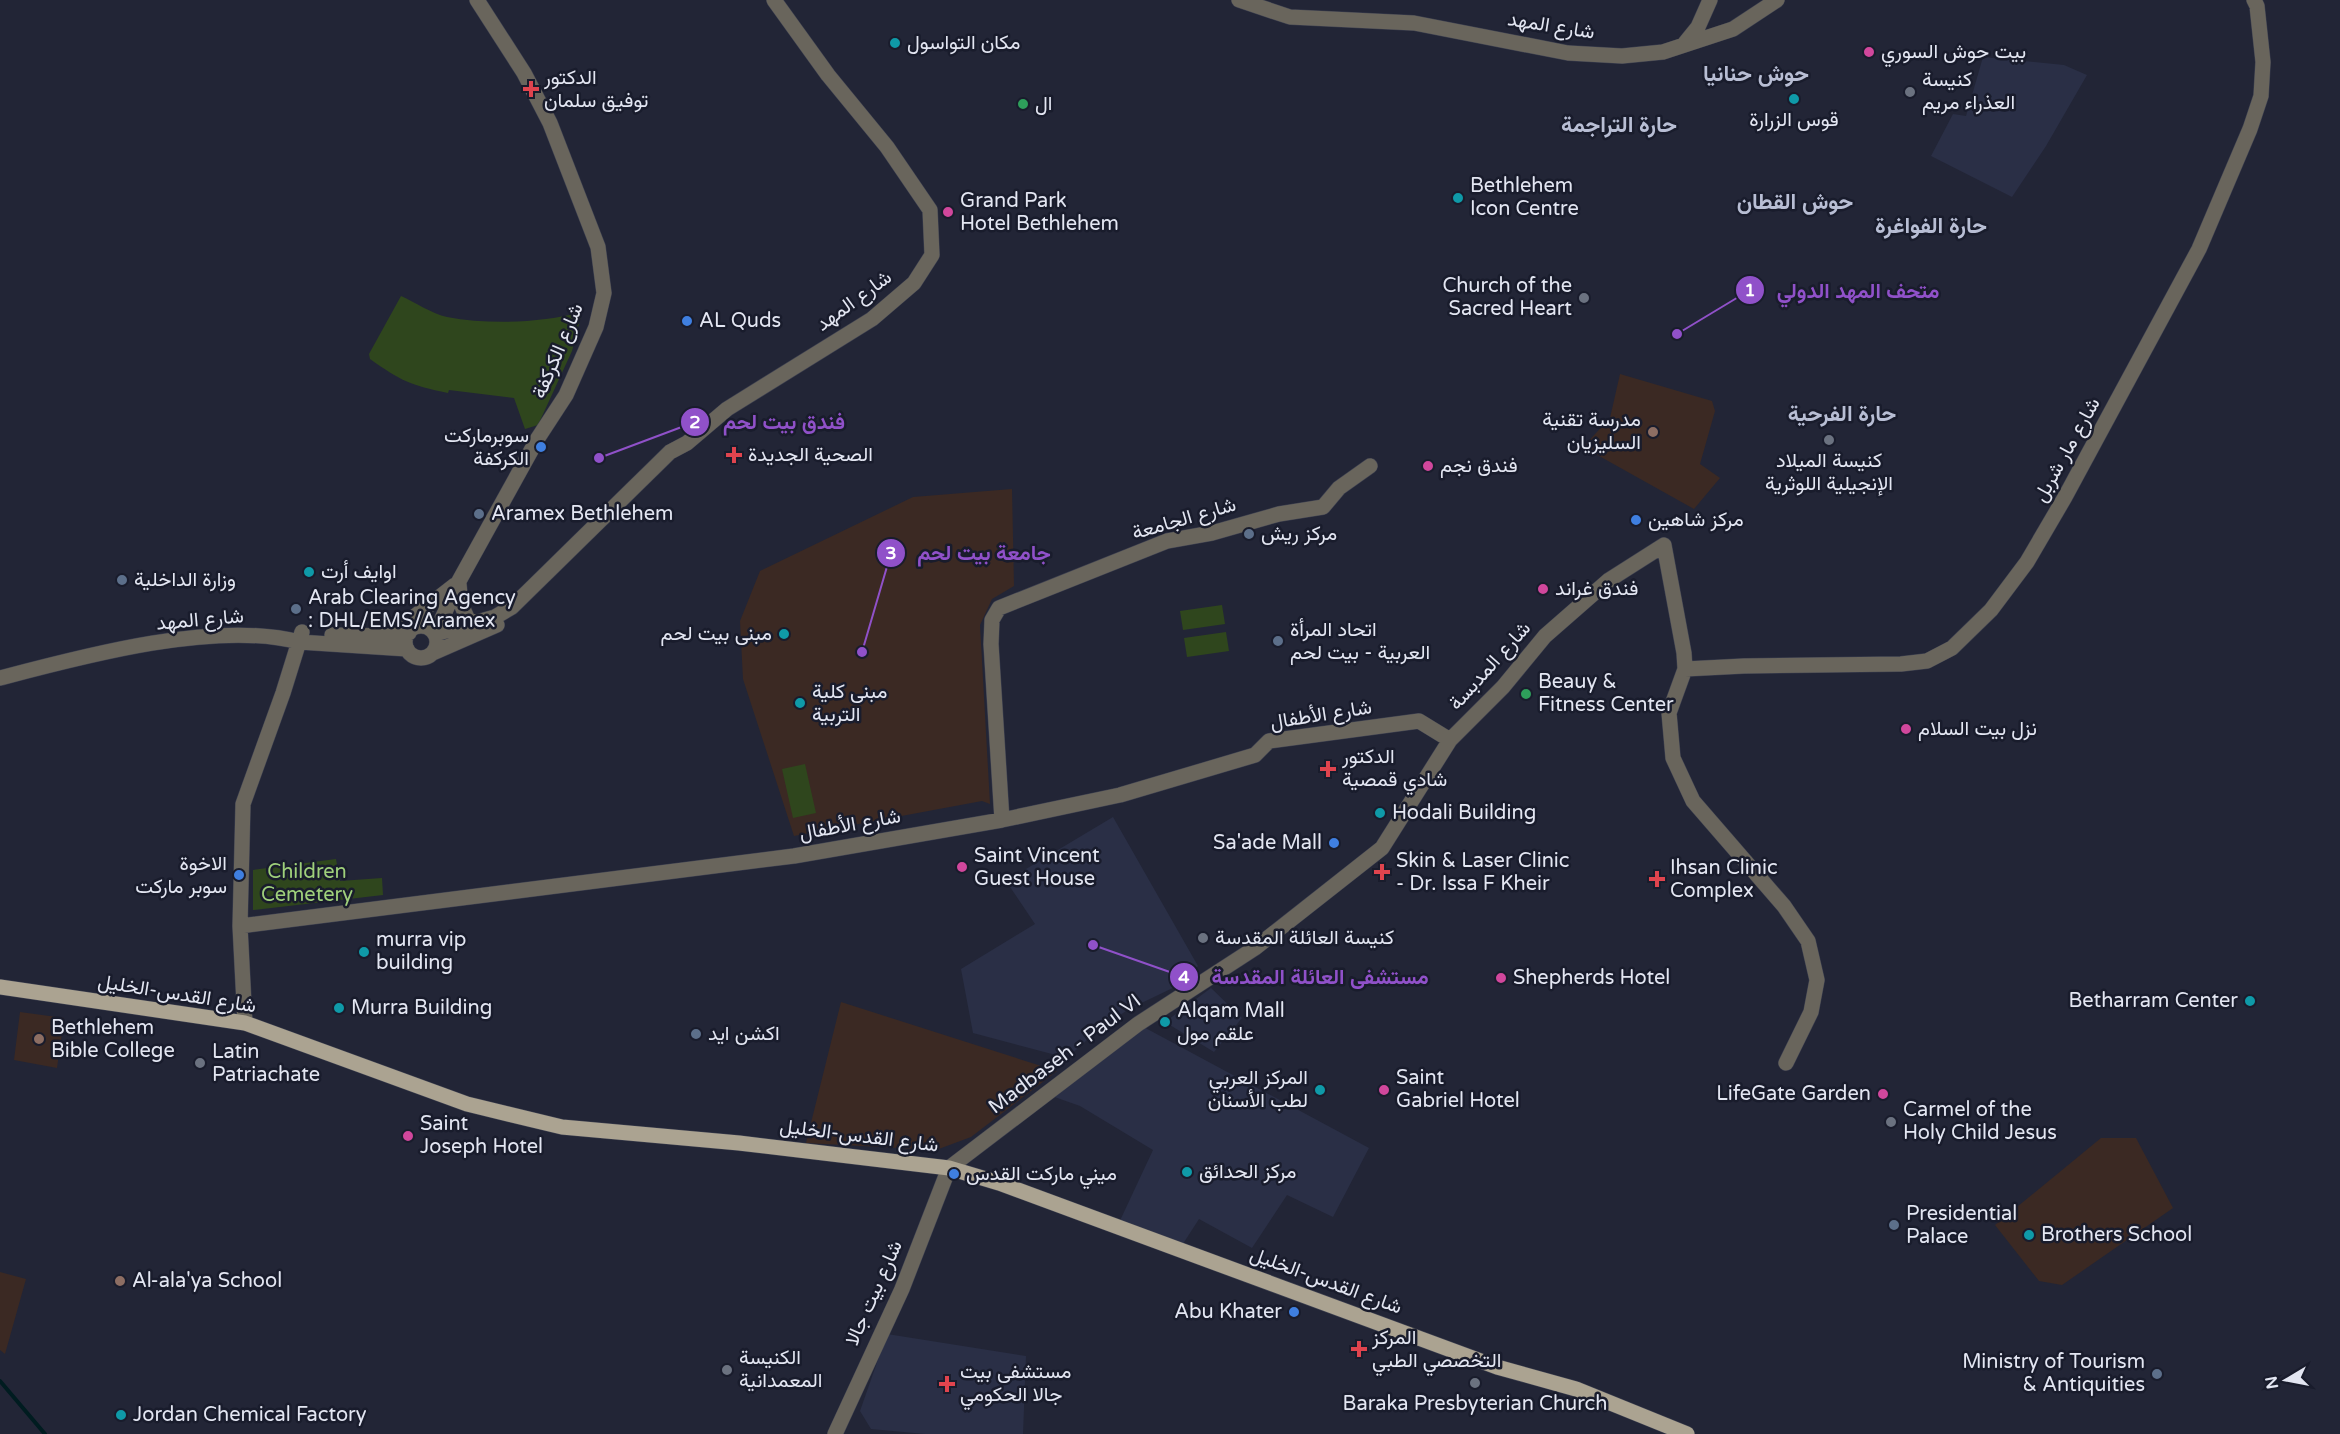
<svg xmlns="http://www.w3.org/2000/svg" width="2340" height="1434" font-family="'Varela Round',Vazirmatn,sans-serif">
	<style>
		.built { fill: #2a2f46 }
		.education { fill: #3b2923 }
		.green { fill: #2f461d }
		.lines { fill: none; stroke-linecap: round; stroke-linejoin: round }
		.stream { stroke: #001c20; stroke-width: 4 }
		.minor-casing { stroke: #3d4050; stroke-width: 16 }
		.major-casing { stroke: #3d4050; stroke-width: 16 }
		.minor { stroke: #69655c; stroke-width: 15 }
		.major { stroke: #aba391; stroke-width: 15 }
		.culture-dot { fill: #0f9aa8; stroke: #191c2c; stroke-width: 2 }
		.hotel-dot { fill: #d1479c; stroke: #191c2c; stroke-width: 2 }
		.health-dot { fill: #e0444e; stroke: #191c2c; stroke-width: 2 }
		.worship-dot { fill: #6b7280; stroke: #191c2c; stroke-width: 2 }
		.leisure-dot { fill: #2e9e5b; stroke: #191c2c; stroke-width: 2 }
		.shop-dot { fill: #3f7fe0; stroke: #191c2c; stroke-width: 2 }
		.education-dot { fill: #8d6e63; stroke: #191c2c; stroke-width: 2 }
		.service-dot { fill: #5c6f8a; stroke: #191c2c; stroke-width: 2 }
		.labels { text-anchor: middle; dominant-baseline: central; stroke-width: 5; stroke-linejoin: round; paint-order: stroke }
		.street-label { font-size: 20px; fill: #e3e6f2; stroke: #191c2c }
		.poi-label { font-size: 20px; fill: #e3e6f2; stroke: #191c2c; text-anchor: start }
		.park-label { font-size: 20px; fill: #9fd07b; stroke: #191c2c }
		.quarter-label { font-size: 22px; font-weight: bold; fill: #b8bed4; stroke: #191c2c }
		.leader { fill: none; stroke: #9051c9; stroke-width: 2 }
		.callout-dot { fill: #9051c9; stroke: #191c2c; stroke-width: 2 }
		.mark-label { font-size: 18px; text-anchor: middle; font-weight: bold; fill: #fff }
		.callout-label { font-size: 21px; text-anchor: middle; font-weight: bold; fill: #9051c9; stroke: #191c2c; stroke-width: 5; stroke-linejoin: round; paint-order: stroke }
	</style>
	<rect width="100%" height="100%" fill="#222536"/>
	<path class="built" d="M1983 57 2064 65 2087 75 2046 146 2012 197 1931 156 1953 114 1966 116Z
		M1113 817 1198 966 1181 984 1129 1009 1098 1030 1067 1058 973 1033 961 969 1035 924 1006 881Z
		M1211 988 1242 1018 1214 1052 1165 1022Z
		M1138 1024 1369 1148 1333 1217 1287 1195 1252 1248 1199 1219 1179 1250 1117 1227 1153 1150 1080 1106 1046 1094Z
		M887 1334 1026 1356 1023 1434H925L871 1429 860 1411Z"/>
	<path class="education" d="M1620 374 1712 401 1715 411 1700 464 1720 478 1694 509 1583 447 1610 418Z
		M1012 489 1014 586 992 599 980 625 990 804 982 801 794 836 743 679 740 621 760 571 913 497Z
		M841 1002 1057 1071 971 1137 936 1150 806 1143Z
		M20 1012 64 1018 57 1068 14 1060Z
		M2101 1138H2136L2173 1208 2062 1285 2039 1281 1995 1225Z
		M0 1272 26 1279 5 1354 0 1350Z"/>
	<path class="green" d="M401 296C415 302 432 314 447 317 490 325 540 323 582 312L572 351 538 425 525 429 514 398 449 390 448 393C410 385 401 381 370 359L369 354Z
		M1222 605 1225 624 1183 630 1180 611Z
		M1226 632 1229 651 1187 657 1184 638Z
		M805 764 816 813 793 818 782 769Z
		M336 859 340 881 382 878 383 895 253 910V870Z"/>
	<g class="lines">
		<path class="stream" d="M0 1381 45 1434"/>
		<defs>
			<path id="minor" d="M477 0 524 73 550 123 598 247 604 293 596 327 566 395 538 438 459 581 435 634 495 617 512 607 670 452 687 443 727 409 872 319 914 283 932 255 930 210 887 147 828 75 774 0
				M1239 0 1290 17 1414 23 1568 53 1622 56 1663 52 1733 29 1777 0
				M1685 43 1698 27 1710 0
				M459 584 461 604 468 620 476 622
				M405 642a16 16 0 1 1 32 0a16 16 0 1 1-32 0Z
				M401 627 455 585
				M332 635 392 636 409 633
				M433 653 497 625
				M1685 669 1744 666 1901 664 1927 661 1952 648 1991 610 2027 562 2065 497 2199 249 2250 129 2261 96 2263 62 2257 6 2254 0
				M0 678C83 656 216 620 299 642L407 649
				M1002 820 991 644 992 620 999 608 1167 541 1212 533 1279 514 1323 507 1339 488 1370 466
				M240 926 794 856 1002 820 1120 795 1255 755 1269 741 1419 721 1450 740
				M245 1023 240 926 243 804 283 693 302 632
				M835 1434 902 1289 949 1168 1138 1024 1255 948 1382 848 1450 740 1503 687 1545 636 1609 580 1664 545 1684 653 1685 669 1669 713 1673 758 1693 801 1784 906 1808 941 1817 980 1811 1012 1786 1063"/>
			<path id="major" d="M0 987 245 1023 467 1104 562 1127 739 1143 949 1168 999 1183 1497 1367 1576 1389 1687 1434"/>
		</defs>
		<use href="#minor" class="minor-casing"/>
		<use href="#major" class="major-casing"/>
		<use href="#minor" class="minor"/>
		<use href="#major" class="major"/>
	</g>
	<g class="culture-dot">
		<circle cx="895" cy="43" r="6"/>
		<circle cx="1794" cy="99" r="6"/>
		<circle cx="1458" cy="198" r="6"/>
		<circle cx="309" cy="572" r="6"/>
		<circle cx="784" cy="634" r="6"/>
		<circle cx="800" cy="703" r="6"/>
		<circle cx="1380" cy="813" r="6"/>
		<circle cx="364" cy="952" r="6"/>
		<circle cx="2250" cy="1001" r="6"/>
		<circle cx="339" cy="1008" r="6"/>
		<circle cx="1165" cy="1022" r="6"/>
		<circle cx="1320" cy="1090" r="6"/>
		<circle cx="1187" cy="1172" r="6"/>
		<circle cx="2029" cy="1235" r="6"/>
		<circle cx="121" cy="1415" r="6"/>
	</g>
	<g class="hotel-dot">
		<circle cx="1869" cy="52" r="6"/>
		<circle cx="948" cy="212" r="6"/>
		<circle cx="1428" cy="466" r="6"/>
		<circle cx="1543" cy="589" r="6"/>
		<circle cx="1906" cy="729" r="6"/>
		<circle cx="962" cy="867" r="6"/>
		<circle cx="1501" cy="978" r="6"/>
		<circle cx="1384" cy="1090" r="6"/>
		<circle cx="1883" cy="1094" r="6"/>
		<circle cx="408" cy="1136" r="6"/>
	</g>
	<g class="health-dot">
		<path d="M528 80h6v6h6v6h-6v6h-6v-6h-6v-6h6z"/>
		<path d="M731 446h6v6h6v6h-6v6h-6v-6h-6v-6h6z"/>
		<path d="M1325 760h6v6h6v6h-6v6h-6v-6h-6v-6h6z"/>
		<path d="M1379 863h6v6h6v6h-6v6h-6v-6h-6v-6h6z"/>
		<path d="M1654 870h6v6h6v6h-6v6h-6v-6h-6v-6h6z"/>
		<path d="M1356 1340h6v6h6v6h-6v6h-6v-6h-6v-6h6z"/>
		<path d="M944 1375h6v6h6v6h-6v6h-6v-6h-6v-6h6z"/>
	</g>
	<g class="worship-dot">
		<circle cx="1910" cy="92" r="6"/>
		<circle cx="1584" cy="298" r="6"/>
		<circle cx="1829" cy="440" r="6"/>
		<circle cx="1203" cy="938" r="6"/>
		<circle cx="200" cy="1063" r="6"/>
		<circle cx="1891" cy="1122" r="6"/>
		<circle cx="727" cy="1370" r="6"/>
		<circle cx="1475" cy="1383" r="6"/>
	</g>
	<g class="leisure-dot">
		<circle cx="1023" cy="104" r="6"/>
		<circle cx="1526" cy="694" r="6"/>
	</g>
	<g class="shop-dot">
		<circle cx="687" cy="321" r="6"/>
		<circle cx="541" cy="447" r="6"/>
		<circle cx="1636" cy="520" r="6"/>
		<circle cx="1334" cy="843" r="6"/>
		<circle cx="239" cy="875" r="6"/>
		<circle cx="954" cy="1174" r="6"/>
		<circle cx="1294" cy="1312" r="6"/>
	</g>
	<g class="education-dot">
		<circle cx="1653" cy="432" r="6"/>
		<circle cx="39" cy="1039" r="6"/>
		<circle cx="120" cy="1281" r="6"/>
	</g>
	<g class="service-dot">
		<circle cx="479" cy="514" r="6"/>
		<circle cx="1249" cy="534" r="6"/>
		<circle cx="122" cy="580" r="6"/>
		<circle cx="296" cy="609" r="6"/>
		<circle cx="1278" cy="641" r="6"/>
		<circle cx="696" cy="1034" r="6"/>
		<circle cx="1894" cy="1225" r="6"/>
		<circle cx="2157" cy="1374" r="6"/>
	</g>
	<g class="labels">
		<g class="street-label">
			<text transform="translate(1551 26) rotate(9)">شارع المهد</text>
			<text transform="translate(854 301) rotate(-36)">شارع المهد</text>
			<text transform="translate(558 351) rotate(-67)">شارع الكركفة</text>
			<text transform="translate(2067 450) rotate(-61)">شارع مار شربل</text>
			<text transform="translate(1184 519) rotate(-16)">شارع الجامعة</text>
			<text transform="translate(200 620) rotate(-5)">شارع المهد</text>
			<text transform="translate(1490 666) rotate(-48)">شارع المدبسة</text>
			<text transform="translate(1321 715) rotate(-9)">شارع الأطفال</text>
			<text transform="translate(850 825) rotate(-10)">شارع الأطفال</text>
			<text transform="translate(177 994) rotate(9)">شارع القدس-الخليل</text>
			<text transform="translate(1065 1054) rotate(-37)">Madbaseh - Paul VI</text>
			<text transform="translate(859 1136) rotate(7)">شارع القدس-الخليل</text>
			<text transform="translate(1326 1281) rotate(20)">شارع القدس-الخليل</text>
			<text transform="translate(874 1293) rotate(-66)">شارع بيت جالا</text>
		</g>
		<g class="poi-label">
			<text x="907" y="43">مكان التواسول</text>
			<text x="1881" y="52">بيت حوش السوري</text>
			<text x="544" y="78">الدكتور<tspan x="544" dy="23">توفيق سلمان</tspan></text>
			<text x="1922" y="80">كنيسة<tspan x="1922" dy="23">العذراء مريم</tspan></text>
			<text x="1035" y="104">ال</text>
			<text x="1794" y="120" text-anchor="middle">قوس الزرارة</text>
			<text x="1470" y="186">Bethlehem<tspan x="1470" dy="23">Icon Centre</tspan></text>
			<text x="960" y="201">Grand Park<tspan x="960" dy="23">Hotel Bethlehem</tspan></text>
			<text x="1572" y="286" text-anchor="end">Church of the<tspan x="1572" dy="23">Sacred Heart</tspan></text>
			<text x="699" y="321">AL Quds</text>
			<text x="1641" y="420" text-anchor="end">مدرسة تقنية<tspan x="1641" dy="23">السليزيان</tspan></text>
			<text x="529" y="436" text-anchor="end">سوبرماركت<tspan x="529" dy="23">الكركفة</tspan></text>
			<text x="748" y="455">الصحية الجديدة</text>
			<text x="1829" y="461" text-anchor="middle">كنيسة الميلاد<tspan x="1829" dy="23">الإنجيلية اللوثرية</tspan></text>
			<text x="1440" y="466">فندق نجم</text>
			<text x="491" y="514">Aramex Bethlehem</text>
			<text x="1648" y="520">مركز شاهين</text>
			<text x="1261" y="534">مركز ريش</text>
			<text x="321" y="572">اوايف أرت</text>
			<text x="134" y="580">وزارة الداخلية</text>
			<text x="1555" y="589">فندق غراند</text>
			<text x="308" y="598">Arab Clearing Agency<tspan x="308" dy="23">: DHL/EMS/Aramex</tspan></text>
			<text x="1290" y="630">اتحاد المرأة<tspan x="1290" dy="23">العربية - بيت لحم</tspan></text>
			<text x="772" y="634" text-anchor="end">مبنى بيت لحم</text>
			<text x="1538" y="682">Beauy &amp;<tspan x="1538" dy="23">Fitness Center</tspan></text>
			<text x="812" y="692">مبنى كلية<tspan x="812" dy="23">التربية</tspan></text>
			<text x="1918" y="729">نزل بيت السلام</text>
			<text x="1342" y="757">الدكتور<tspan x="1342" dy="23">شادي قمصية</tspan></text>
			<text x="1392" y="813">Hodali Building</text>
			<text x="1322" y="843" text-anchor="end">Sa'ade Mall</text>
			<text x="974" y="856">Saint Vincent<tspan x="974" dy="23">Guest House</tspan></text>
			<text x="1396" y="861">Skin &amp; Laser Clinic<tspan x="1396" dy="23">- Dr. Issa F Kheir</tspan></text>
			<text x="227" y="864" text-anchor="end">الاخوة<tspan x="227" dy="23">سوبر ماركت</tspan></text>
			<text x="1670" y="868">Ihsan Clinic<tspan x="1670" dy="23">Complex</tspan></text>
			<text x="1215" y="938">كنيسة العائلة المقدسة</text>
			<text x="376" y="940">murra vip<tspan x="376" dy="23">building</tspan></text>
			<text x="1513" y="978">Shepherds Hotel</text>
			<text x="2238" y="1001" text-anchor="end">Betharram Center</text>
			<text x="351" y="1008">Murra Building</text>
			<text x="1177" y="1011">Alqam Mall<tspan x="1177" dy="23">علقم مول</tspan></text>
			<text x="51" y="1028">Bethlehem<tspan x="51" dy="23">Bible College</tspan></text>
			<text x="708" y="1034">اكشن ايد</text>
			<text x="212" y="1052">Latin<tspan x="212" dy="23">Patriachate</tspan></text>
			<text x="1308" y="1078" text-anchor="end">المركز العربي<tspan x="1308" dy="23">لطب الأسنان</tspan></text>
			<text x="1396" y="1078">Saint<tspan x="1396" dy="23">Gabriel Hotel</tspan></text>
			<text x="1871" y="1094" text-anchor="end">LifeGate Garden</text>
			<text x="1903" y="1110">Carmel of the<tspan x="1903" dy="23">Holy Child Jesus</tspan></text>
			<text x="420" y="1124">Saint<tspan x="420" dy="23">Joseph Hotel</tspan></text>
			<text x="1199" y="1172">مركز الحدائق</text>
			<text x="966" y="1174">ميني ماركت القدس</text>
			<text x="1906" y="1214">Presidential<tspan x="1906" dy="23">Palace</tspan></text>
			<text x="2041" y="1235">Brothers School</text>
			<text x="132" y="1281">Al-ala'ya School</text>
			<text x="1282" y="1312" text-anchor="end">Abu Khater</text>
			<text x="1372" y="1338">المركز<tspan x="1372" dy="23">التخصصي الطبي</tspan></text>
			<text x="739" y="1358">الكنيسة<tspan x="739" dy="23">المعمدانية</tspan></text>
			<text x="2145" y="1362" text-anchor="end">Ministry of Tourism<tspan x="2145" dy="23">&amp; Antiquities</tspan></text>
			<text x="960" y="1372">مستشفى بيت<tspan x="960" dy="23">جالا الحكومي</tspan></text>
			<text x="1475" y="1404" text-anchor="middle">Baraka Presbyterian Church</text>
			<text x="133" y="1415">Jordan Chemical Factory</text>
		</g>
		<g class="park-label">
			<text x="307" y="872">Children<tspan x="307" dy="23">Cemetery</tspan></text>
		</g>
		<g class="quarter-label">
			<text x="1756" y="74">حوش حنانيا</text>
			<text x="1619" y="125">حارة التراجمة</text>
			<text x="1795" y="202">حوش القطان</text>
			<text x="1931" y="226">حارة الفواغرة</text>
			<text x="1842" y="414">حارة الفرحية</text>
		</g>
	</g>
	<path class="leader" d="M1677 334L1750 290M599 458L695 422M862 652L891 553M1093 945L1184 977"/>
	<g class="callout-dot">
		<circle cx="1677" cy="334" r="6"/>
		<circle cx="599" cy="458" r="6"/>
		<circle cx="862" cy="652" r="6"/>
		<circle cx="1093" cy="945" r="6"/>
		<circle cx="1750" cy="290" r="15"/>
		<circle cx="695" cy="422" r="15"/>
		<circle cx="891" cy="553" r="15"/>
		<circle cx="1184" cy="977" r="15"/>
	</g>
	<g class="mark-label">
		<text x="1750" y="296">1</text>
		<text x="695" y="428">2</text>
		<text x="891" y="559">3</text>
		<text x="1184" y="983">4</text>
	</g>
	<g class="callout-label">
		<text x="1858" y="298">متحف المهد الدولي</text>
		<text x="784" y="429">فندق بيت لحم</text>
		<text x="984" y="560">جامعة بيت لحم</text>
		<text x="1320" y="984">مستشفى العائلة المقدسة</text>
	</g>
	<g transform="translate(2286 1380) rotate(260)" stroke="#191c2c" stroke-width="4.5" paint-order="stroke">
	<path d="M0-4.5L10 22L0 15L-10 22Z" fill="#e3e6f2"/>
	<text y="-9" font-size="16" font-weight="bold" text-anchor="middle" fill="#e3e6f2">N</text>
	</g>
</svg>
